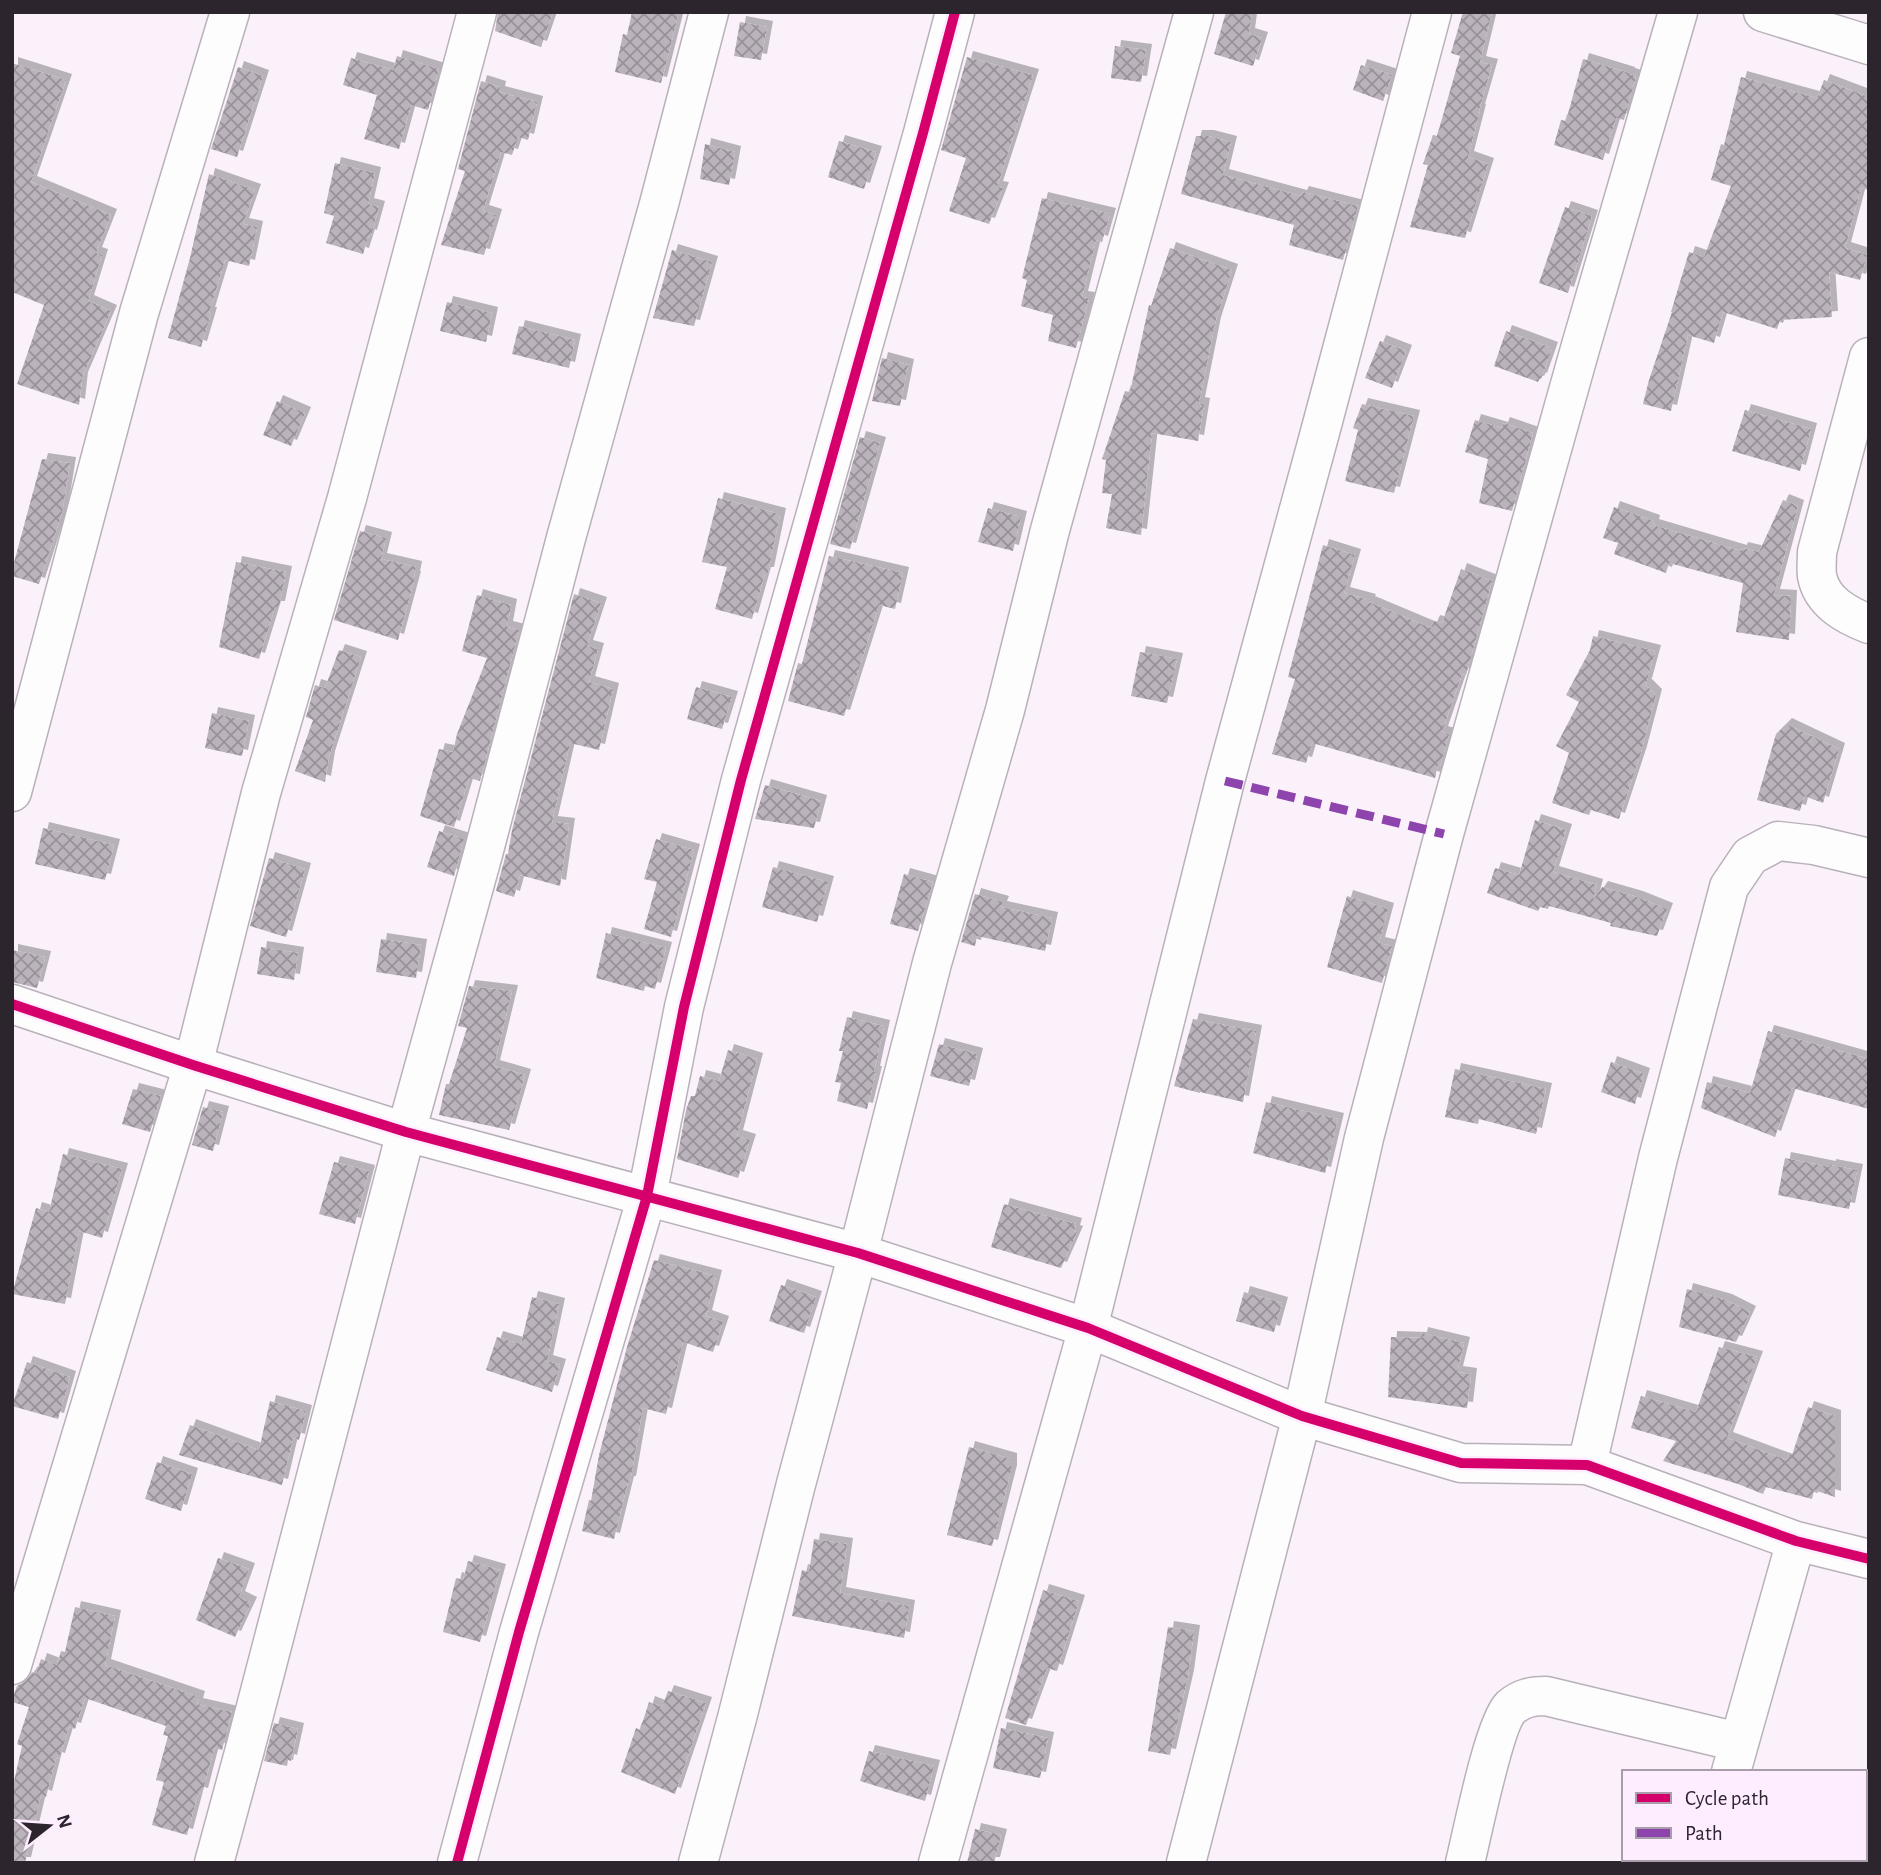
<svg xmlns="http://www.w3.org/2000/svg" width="1881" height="1875" font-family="'Alegreya Sans',sans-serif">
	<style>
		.building { fill: url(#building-cross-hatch); filter: url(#shadow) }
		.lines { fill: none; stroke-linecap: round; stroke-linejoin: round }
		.street-casing { stroke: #b9b1ba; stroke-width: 41 }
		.street { stroke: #fefdfe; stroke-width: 38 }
		.quiet { stroke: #8e44ad; stroke-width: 9; stroke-dasharray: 18 9; stroke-linecap: butt }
		.cycleway-casing { stroke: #feedff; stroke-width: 15 }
		.cycleway { stroke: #d6006c; stroke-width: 10 }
	</style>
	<defs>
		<pattern id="building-cross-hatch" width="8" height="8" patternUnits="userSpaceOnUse" patternTransform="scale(1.75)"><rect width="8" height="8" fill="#bbb3bc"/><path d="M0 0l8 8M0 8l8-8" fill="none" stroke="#989199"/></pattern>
		<filter id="shadow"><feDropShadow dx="6" dy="-6" stdDeviation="0" flood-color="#0004"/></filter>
	</defs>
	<rect width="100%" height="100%" fill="#faf1fb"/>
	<path class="building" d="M498 12H553L541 47 495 31Z
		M632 12H679L661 83 615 72 623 34 627 35Z
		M1226 12H1252L1249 34 1262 38 1253 66 1214 54Z
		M1463 12H1492L1480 62 1492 65 1479 110H1480L1468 157 1488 164 1465 238 1410 227 1428 165 1423 164 1433 135 1437 136 1460 56 1451 53Z
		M740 22 767 27 761 60 734 56Z
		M1115 46 1146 50 1141 82 1111 78Z
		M397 56 439 69 428 110 411 105 399 149 364 139 377 95 343 85 351 58 393 70Z
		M967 57 1033 75 997 187 1003 188 989 224 949 211 966 158 941 150Z
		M1583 59 1629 73V74L1636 76 1624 120 1616 118 1603 160 1554 145 1561 120 1566 121Z
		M12 63 66 80 31 182 111 215 96 253 102 255 88 301 111 311 82 378 79 405 17 384 44 305 12 292Z
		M1361 65 1392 75 1383 101 1353 90Z
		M238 67 263 76 237 157 211 149Z
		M1741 77 1817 98 1824 80 1869 97V190L1861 188 1845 248 1867 255 1860 280 1829 272 1832 317 1780 320 1777 329 1723 312 1714 343 1688 335 1671 411 1643 404 1649 380 1672 312H1671L1689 252 1704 257 1731 186 1711 180 1721 144 1724 145Z
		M481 81 500 87 499 92 537 102 528 140 518 137 512 155 501 152 483 211 496 215 484 255 441 245 465 171 458 169Z
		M1196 136H1208L1231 142 1223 175 1301 196 1303 192 1358 206 1343 260 1289 245 1294 225 1181 194Z
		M839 141 876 152 864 189 828 177Z
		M705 144 735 152 729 185 700 179Z
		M335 163 375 173 368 204 379 207 371 236 369 235 363 254 326 243 334 216 324 213Z
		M209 174 255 190 243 224 257 227 249 266 225 260 209 313H211L201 347 168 338 190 258Z
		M1042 198 1110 214 1102 242 1096 240 1082 297 1089 298 1076 348 1048 341 1053 315 1021 306 1027 280 1022 278Z
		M1565 207 1592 216 1568 293 1539 283Z
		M1170 248 1232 270 1215 323 1199 403 1204 404 1198 441 1152 433 1141 535 1106 528 1112 494 1102 493 1106 460 1102 459 1125 391 1130 392 1149 305 1151 306Z
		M672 250 712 262 694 326 653 318Z
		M447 302 492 313 486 342 440 331Z
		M519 326 575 340 569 368 512 354Z
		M1506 331 1552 348 1541 379 1540 378 1538 382 1494 366Z
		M1380 341 1406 351 1392 388 1365 378Z
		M882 358 908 365 900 406 872 401Z
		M277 401 305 413 291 446 263 435Z
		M1362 404 1414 416 1394 493 1345 481 1358 430 1353 428Z
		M1745 410 1811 429 1800 471 1732 451Z
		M1475 420 1502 428 1504 423 1533 433 1512 511 1479 503 1488 459 1465 452Z
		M860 437 880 443 850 549 830 544Z
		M42 459 70 463 62 513 39 584 12 576V570Z
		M718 498 780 514 768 573H765L752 619 715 609 727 567 702 562Z
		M1783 500 1798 506 1774 595 1791 596 1789 640 1736 632 1743 583 1669 563 1666 573 1614 554 1618 543 1603 538 1614 507 1654 521 1653 525 1741 551 1742 548 1759 552Z
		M988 508 1021 517 1013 551 978 542Z
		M360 531 386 538 381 559 416 567 414 577H415L398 640 334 620Z
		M1323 545 1355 555 1344 593 1370 600 1369 602 1431 628 1434 621 1442 623 1461 569 1492 581 1466 675 1462 674 1442 732 1449 734 1440 766 1438 765 1435 778 1312 743 1306 763 1272 754 1295 679 1288 677Z
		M829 556 903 573 895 609 879 605 844 716 788 701 798 663 802 664Z
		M236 562 286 572 279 607H275L259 659 219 647Z
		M574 594 601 603 587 646 598 649 589 682 613 689 599 750 570 743 552 822 569 824 560 886 520 875 514 897 496 891 506 854H508L512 830Z
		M477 595 511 605 507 627 519 630 480 781 469 778 454 827 420 816 439 749 453 752 457 734 487 658 462 651Z
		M1593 636 1655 651 1646 684H1645L1656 695 1641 752 1619 819 1591 810 1589 815 1552 803 1569 753 1556 746 1579 702 1566 695 1590 650Z
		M339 650 361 657 329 757 325 782 295 771 313 720 306 717 315 685 325 688Z
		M1140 652 1177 659 1167 703 1131 696Z
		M696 687 732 697 722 729 687 719Z
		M212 713 249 721 242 756 205 748Z
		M1786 724 1839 749 1823 803 1804 796 1800 811 1757 800 1776 734Z
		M765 785 821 801 814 828 755 819Z
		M1535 820 1566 830 1553 872 1597 885 1593 900 1602 887 1637 897 1667 909 1657 936 1610 926 1611 923 1549 906 1548 909 1540 907 1538 911 1487 893 1495 868 1519 875Z
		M43 828 114 845 105 880 35 864Z
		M439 831 464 839 454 876 427 867Z
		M656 839 694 850 671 937 644 929 657 882 644 879Z
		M269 858 305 869 286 937 250 926Z
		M773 867 828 882 817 922 762 907Z
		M904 874 933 882 918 931 890 924Z
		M975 894 1003 902 1001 907 1052 918 1045 951 977 936 975 946 961 942Z
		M1347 896 1388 909 1379 943 1392 946 1382 983 1327 967Z
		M606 933 666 948 655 989 645 986 644 991 596 978Z
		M381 939 421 945 416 978 376 972Z
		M261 947 298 953 294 980 257 974Z
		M12 950 45 957 37 988 12 982Z
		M469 986 512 991 494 1066 525 1075 509 1130 439 1115 446 1084H449L467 1028 458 1026Z
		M847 1017 884 1026 874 1072H876L867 1109 837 1101 841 1083 835 1082 843 1051H839Z
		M1193 1019 1256 1031 1243 1102 1200 1092V1093L1174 1086Z
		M1768 1031 1869 1059V1109L1792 1088 1775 1137 1701 1108 1707 1082 1750 1093Z
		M939 1044 977 1054 969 1086 930 1076Z
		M728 1050 757 1059 737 1136 750 1140 738 1178 677 1159 686 1110 691 1096H695L700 1076 719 1081Z
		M1611 1062 1644 1074 1635 1104 1601 1092Z
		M1455 1069 1546 1089 1536 1134 1479 1119 1478 1124 1445 1117Z
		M133 1089 161 1096 150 1132 122 1124Z
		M1266 1102 1338 1119 1325 1173 1253 1153Z
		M203 1107 223 1112 213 1151 192 1145Z
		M63 1154 122 1169 102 1238 79 1231 65 1304 12 1294 36 1208 49 1212Z
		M1785 1158 1830 1167V1165L1857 1170 1849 1209 1778 1195Z
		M334 1162 369 1171 355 1224 319 1214Z
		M1004 1204 1076 1224 1074 1231 1077 1232 1061 1268 991 1247Z
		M654 1260 716 1276 706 1316 723 1322 713 1352 683 1342 666 1414 643 1408 630 1482H628L614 1539 582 1531 589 1500 591 1501 599 1455 627 1347Z
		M781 1285 816 1297 804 1333 769 1321Z
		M1687 1289 1726 1300 1750 1312 1736 1342 1679 1327Z
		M1244 1292 1282 1303 1274 1332 1236 1321Z
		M532 1297 559 1304 547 1361 560 1365 552 1392 486 1370 497 1337 521 1344Z
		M1422 1333 1464 1343 1457 1372 1471 1374 1467 1408 1388 1397 1391 1337 1421 1338Z
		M1719 1347 1757 1357 1727 1438 1787 1460 1789 1454 1792 1455 1808 1407 1835 1416V1497L1814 1490 1812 1499 1766 1487 1763 1494 1738 1484 1663 1461 1676 1441 1631 1428 1641 1396 1696 1412Z
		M27 1362 70 1377 58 1419 12 1406Z
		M270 1401 306 1411 299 1440 293 1438 282 1485 179 1455 190 1425 259 1450Z
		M969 1447 1011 1459V1471L992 1546 947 1535Z
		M157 1462 192 1474 181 1511 145 1499Z
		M814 1539 847 1544 840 1593 909 1606 904 1638 792 1616 802 1570 809 1572Z
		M218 1558 249 1569 239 1597 251 1603 235 1637 196 1620Z
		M468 1561 500 1570 480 1642 443 1632 456 1578 463 1580Z
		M1043 1590 1079 1601 1057 1671 1047 1668 1026 1725 1005 1718Z
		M75 1607 115 1616 105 1665 199 1697 197 1704 232 1712 222 1750 214 1748 202 1794 198 1793 187 1835 152 1825 164 1782 156 1780 168 1736 163 1735 166 1726 85 1698 75 1729 69 1727 59 1759 56 1758 46 1797 41 1795 25 1863H12V1790L22 1746 17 1744 29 1707 12 1702V1700L17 1686 26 1681 32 1672 36 1674 41 1659 57 1665 61 1651 65 1652Z
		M1168 1627 1194 1631 1188 1676 1170 1755 1148 1751Z
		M668 1691 706 1703 675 1794 621 1772 636 1728 640 1730 649 1702 662 1707Z
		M274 1723 298 1729 291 1761 288 1760 287 1766 264 1761Z
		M1001 1728 1048 1738 1040 1778 993 1768Z
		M869 1751 934 1766 925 1801 860 1781Z
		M975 1829 1001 1835 994 1863H967Z"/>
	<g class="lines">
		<defs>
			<path id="street" d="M1763 12 1869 45
				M1869 357 1817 552C1817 560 1816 568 1817 576 1822 602 1846 615 1869 624
				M12 792 139 313 230 12
				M12 1004 193 1065 406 1132 858 1253 1088 1328 1302 1416 1461 1463 1587 1465 1796 1541 1869 1559
				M1587 1465 1658 1158 1729 887 1750 856 1778 841 1814 845 1869 858
				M12 1665 193 1065 261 793 347 498 477 12
				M1731 1772 1796 1541
				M214 1863 245 1749 406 1132 483 854 566 538 659 204 709 12
				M457 1863 519 1632 647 1196 684 1007 741 780 923 133 955 12
				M698 1863 737 1718 796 1484 858 1253 932 963 1005 710 1050 530 1194 12
				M938 1863 1088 1328 1225 781 1319 436 1432 12
				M1186 1863 1302 1416 1364 1138 1444 834 1580 349 1678 12
				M1465 1863C1472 1835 1494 1723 1511 1707 1522 1698 1532 1696 1546 1696L1738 1742
				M1707 1863 1708 1859"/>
		</defs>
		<use href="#street" class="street-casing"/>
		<use href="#street" class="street"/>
		<path class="quiet" d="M1225 781 1444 834"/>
		<defs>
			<path id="cycleway" d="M12 1004 193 1065 406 1132 858 1253 1088 1328 1302 1416 1461 1463 1587 1465 1796 1541 1869 1559
				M457 1863 519 1632 647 1196 684 1007 741 780 923 133 955 12"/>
		</defs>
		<use href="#cycleway" class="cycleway-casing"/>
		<use href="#cycleway" class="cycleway"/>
	</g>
	<rect width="1881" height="1875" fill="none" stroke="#2d252d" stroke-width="28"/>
	<rect x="1622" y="1770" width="245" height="91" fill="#feedff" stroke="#aa9dab" stroke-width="2"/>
	<rect x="1636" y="1793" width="35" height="10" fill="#d6006c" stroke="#aa9dab" stroke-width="2"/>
	<text x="1685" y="1805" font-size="21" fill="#2d252d">Cycle path</text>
	<rect x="1636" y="1828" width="35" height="10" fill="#8e44ad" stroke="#aa9dab" stroke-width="2"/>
	<text x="1685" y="1840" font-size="21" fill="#2d252d">Path</text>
	<g transform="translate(49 1826) rotate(73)" stroke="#feedff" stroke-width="5" paint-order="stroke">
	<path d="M0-5L12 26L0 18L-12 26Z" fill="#2d252d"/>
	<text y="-10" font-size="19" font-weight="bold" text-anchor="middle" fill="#2d252d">N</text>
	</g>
</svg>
